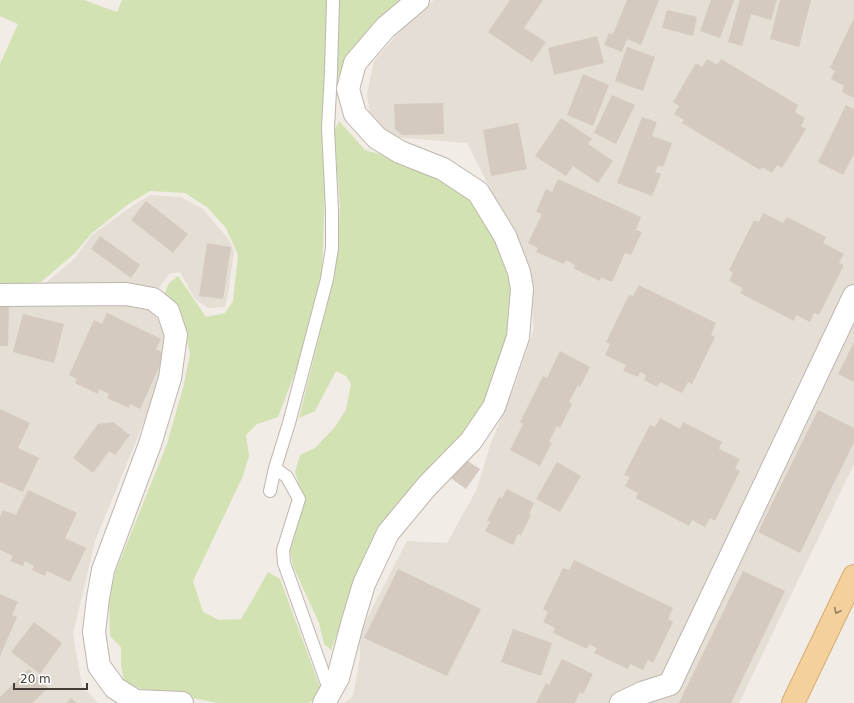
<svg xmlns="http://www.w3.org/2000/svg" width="854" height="703" font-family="'DejaVu Sans',sans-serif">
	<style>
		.residential { fill: #e4ded5 }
		.green { fill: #d2e2b2 }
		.building { fill: #d4cac0 }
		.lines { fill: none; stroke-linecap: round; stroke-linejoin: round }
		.lane-casing { stroke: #beb6ad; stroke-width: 14 }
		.street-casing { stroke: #beb6ad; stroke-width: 24 }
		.primary-casing { stroke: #d7ab6e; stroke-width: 24 }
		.lane { stroke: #fff; stroke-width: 12 }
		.street { stroke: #fff; stroke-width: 22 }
		.primary { stroke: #f4d09c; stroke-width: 22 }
		.oneway { stroke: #937f64 }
	</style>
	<rect width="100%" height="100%" fill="#f1ece6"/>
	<path class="residential" d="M434 0H854V464L739 703H344L353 696 360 657 359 634 407 541 447 543 477 489 490 445 516 383 534 328 529 276 500 208 467 143 391 137 371 123 367 94 374 61 411 18Z
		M150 195 181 197 203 209 229 240 234 251 228 295 225 307 208 308 195 299 180 272 169 274 146 306 167 329 161 380 95 541 73 634 82 686 98 703H0V299L28 298 75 258 91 236 128 209Z"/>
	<path class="green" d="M0 0H84L117 12 122 0H405L349 56 325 102V192L322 272 299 362 278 417 257 424 246 435 249 456 243 476 193 581 203 612 219 620 241 619 254 597 268 572 280 579 321 690 311 702 307 703H217L179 695 144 690 124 681 121 665V647L110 636 109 599 115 573 167 444 184 384 190 354 185 330 163 297 169 283 178 276 206 317 225 313 233 301 238 255 226 228 208 208 185 193 150 191 127 205 91 234 75 253 41 282 0 287V64L18 24 0 16Z
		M339 121 365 150 407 162 439 176 473 198 497 238 510 271 513 292 511 336 488 400 351 596 331 650 324 644 319 623 293 566 290 550 305 502 295 472 300 455 315 448 334 428 346 410 351 384 346 376 336 371 315 411 299 418 333 281 338 244 340 207 334 131Z"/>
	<path class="building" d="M510 0H543L524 28 546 42 532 62 488 32Z
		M627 0H659L641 45 627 39 622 52 604 45 609 33 613 34Z
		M711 0H734L720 38 700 31Z
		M740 0H777L771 20 751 14 742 46 728 42Z
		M780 0H811L799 47 770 39Z
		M667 10 697 17 693 36 662 28Z
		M854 18V98L842 92 844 86 831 79 835 71 830 68Z
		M597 36 604 63 554 75 548 48Z
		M627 47 655 57 643 91 615 81Z
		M707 59 717 65 721 59 798 105 795 112 805 118 801 126 806 129 782 168 777 165 772 173 762 167 760 170 682 123 684 120 674 114 679 106 673 102 696 63 702 67Z
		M583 74 609 85 593 126 567 115Z
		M612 95 635 105 616 144 594 133Z
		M443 103 444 134 402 135 395 129 394 104Z
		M846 105 854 109V154L843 175 818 162Z
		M642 117 657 122 652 136 672 143 663 167 658 165 655 172 661 174 652 196 617 183Z
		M561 118 592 139 588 144 613 161 598 183 573 166 566 176 535 156Z
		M518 123 527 169 491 176 483 130Z
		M558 179 641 217 636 230 642 232 631 255 625 253 612 282 601 277 600 281 573 268 575 265 566 260 564 264 536 252 538 248 528 243 542 214 536 212 546 189 552 192Z
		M146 201 188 234 173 253 131 220Z
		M763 213 783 223 787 217 826 237 823 243 844 254 839 263 844 265 819 315 814 313 810 322 796 315 794 321 740 293 743 288 729 281 733 273 729 270 754 220 759 222Z
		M100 236 140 265 131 278 91 249Z
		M207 243 231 247 223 299 199 296Z
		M639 285 716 323 711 335 715 337 692 384 688 382 682 393 660 382 657 387 644 380 646 375 640 372 638 377 623 371 626 365 605 355 610 344 606 342 629 295 633 296Z
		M0 301H9L8 346H0Z
		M107 313 161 339 156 349 165 354 140 409 130 404 129 408 107 398 109 394 99 389 98 394 75 383 77 379 69 375 94 320 102 324Z
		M23 314 64 324 54 363 13 352Z
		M854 342V382L838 374Z
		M560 351 590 367 580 387 578 385 569 402 572 404 560 428 557 426 549 442 552 443 540 466 510 450 523 424 520 422 543 376 547 378Z
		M0 409 30 423 18 448 39 458 23 492 0 482Z
		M818 410 854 428V442L800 553 758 532Z
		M660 418 680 429 683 422 722 442 719 449 740 459 735 468 740 471 715 521 710 518 705 527 692 520 689 526 636 498 638 493 625 486 630 477 624 475 650 425 655 427Z
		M113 422 130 435 115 455 109 451 93 473 73 458 98 424Z
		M461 457 480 469 466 489 448 476Z
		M557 462 581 476 560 512 536 499Z
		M507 489 534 503 529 514 531 515 521 535 518 534 513 545 485 531 490 522 487 521 499 497 502 498Z
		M28 490 77 513 65 538 86 548 70 582 47 571 45 576 32 570 34 566 25 561 23 566 10 561 13 556 0 550V517L3 510 16 515Z
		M574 560 673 608 668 619 673 622 653 663 648 660 643 670 630 664 628 669 594 653 597 648 589 644 587 649 553 633 555 628 543 622 548 612 543 609 563 568 569 570Z
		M398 569 481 609 447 676 364 638Z
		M743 571 785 591 731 703H679Z
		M0 594 18 602 12 615 17 617 0 656Z
		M34 622 62 643 40 674 11 652Z
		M513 629 552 643 541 676 501 662Z
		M562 659 593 674 583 694 580 692 575 703H536L546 683 549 685Z
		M29 669 48 688 32 703H0V697Z
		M71 698 77 703H66Z"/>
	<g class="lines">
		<defs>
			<path id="lane" d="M275 468 287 477 299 499 283 550 284 563 330 692
				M270 491 275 468 289 423 327 279 332 248V210L328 128 331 72 333 0"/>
			<path id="street" d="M0 295 126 294 153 299 168 311 176 335 170 378 150 444 103 570 98 598 94 632 99 666 115 688 136 701 182 703
				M324 703 338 678 352 624 364 584 388 533 427 486 471 441 494 407 518 337 522 289 519 272 505 236 478 192 443 169 400 152 377 138 355 114 348 89 355 63 385 28 418 0
				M621 703 642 693 670 684 854 296"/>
			<path id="primary" d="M793 703 854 576"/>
		</defs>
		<use href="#lane" class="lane-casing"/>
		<use href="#street" class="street-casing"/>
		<use href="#primary" class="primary-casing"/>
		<use href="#lane" class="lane"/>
		<use href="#street" class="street"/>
		<use href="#primary" class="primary"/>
	</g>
	<defs><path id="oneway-chevron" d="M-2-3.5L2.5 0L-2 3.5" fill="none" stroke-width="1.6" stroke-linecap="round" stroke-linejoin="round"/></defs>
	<use class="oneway" href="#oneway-chevron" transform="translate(837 611) rotate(116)"/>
	<path d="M14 683v6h73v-6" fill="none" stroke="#433c36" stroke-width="2"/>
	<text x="20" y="683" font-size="12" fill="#433c36" stroke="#ffffff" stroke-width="3" paint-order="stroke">20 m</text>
</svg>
